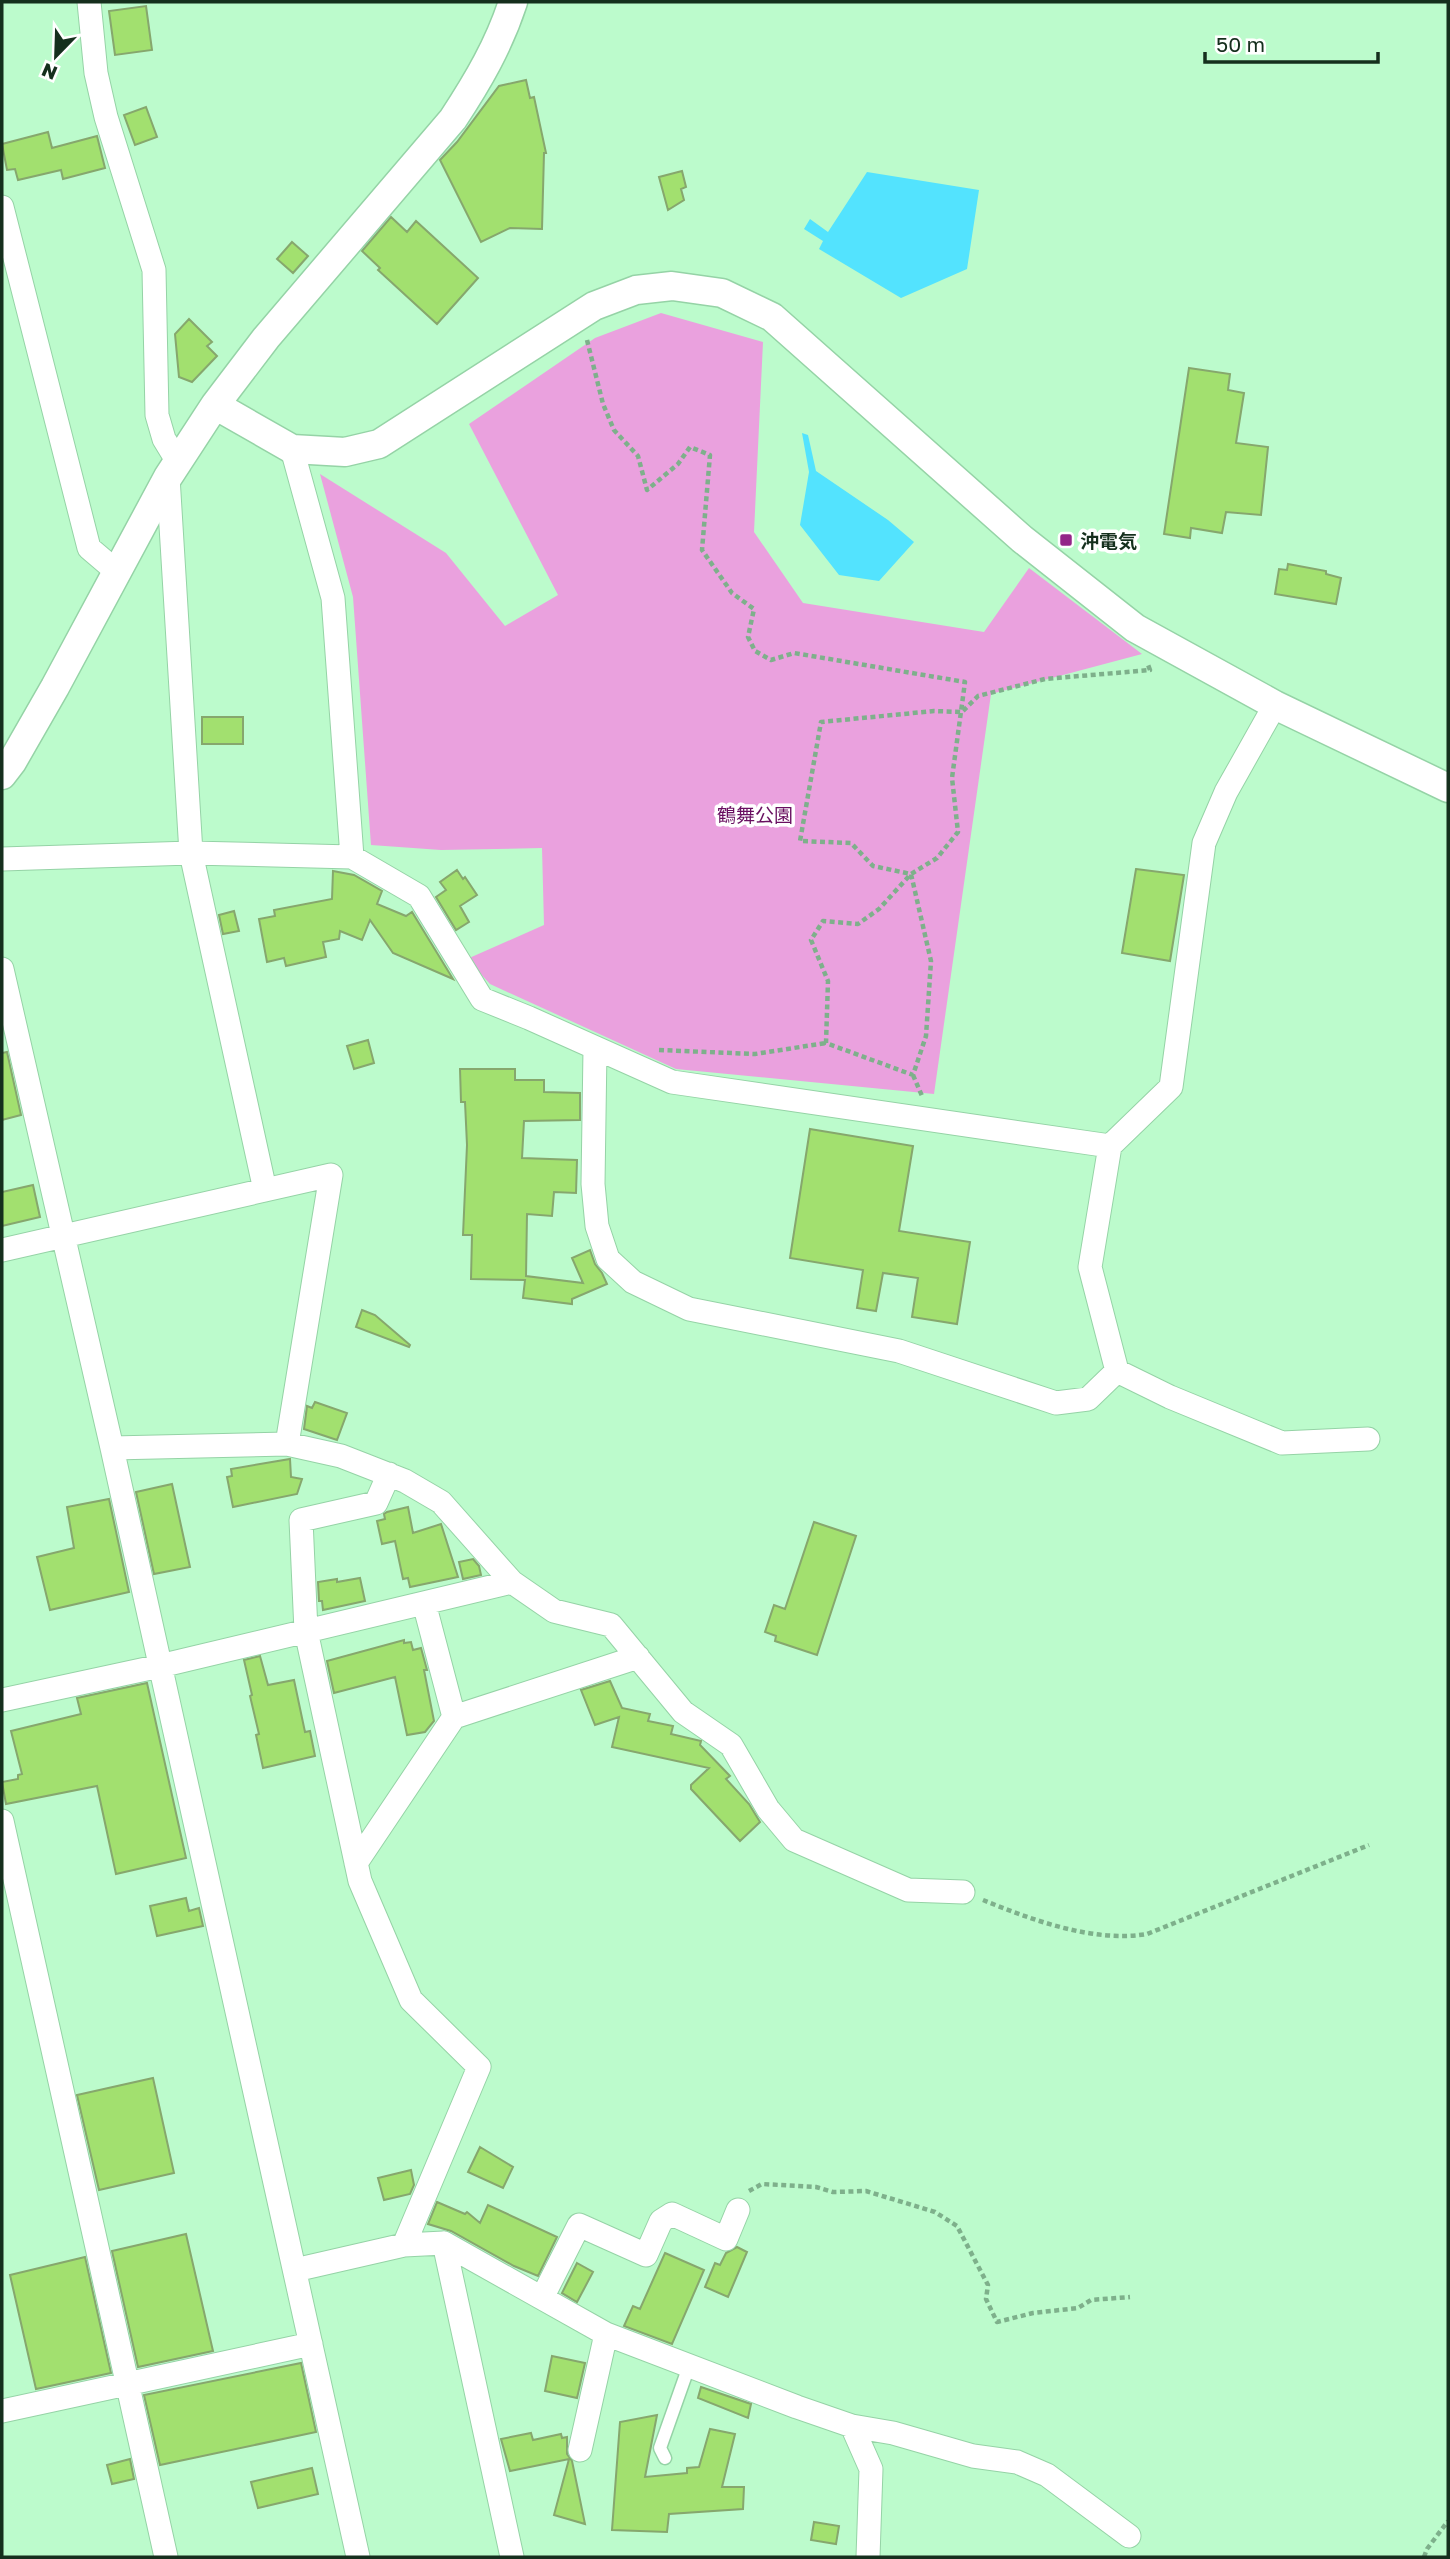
<svg xmlns="http://www.w3.org/2000/svg" width="1450" height="2559" font-family="'Golos Text','Noto Sans JP',sans-serif">
	<style>
		.green { fill: #eaa1de }
		.water { fill: #53e3fe }
		.building { fill: #a2e06f; stroke: #86a76d; stroke-width: 2 }
		.lines { fill: none; stroke-linecap: round; stroke-linejoin: round }
		.service-casing { stroke: #95d3a6; stroke-width: 15 }
		.minor-casing { stroke: #95d3a6; stroke-width: 25 }
		.tertiary-casing { stroke: #95d3a6; stroke-width: 31 }
		.path { stroke: #7eb08b; stroke-width: 4.5; stroke-dasharray: 5 3.5; stroke-linecap: butt }
		.service { stroke: #fff; stroke-width: 12 }
		.minor { stroke: #fff; stroke-width: 23 }
		.tertiary { stroke: #fff; stroke-width: 28 }
		.poi-dot { fill: #932688; stroke: #fff; stroke-width: 2.5 }
		.labels { text-anchor: middle; dominant-baseline: central; stroke-width: 7; stroke-linejoin: round; paint-order: stroke }
		.poi-label { font-size: 19px; font-weight: bold; fill: #152f1d; stroke: #fff; text-anchor: start }
		.park-label { font-size: 19px; fill: #680f60; stroke: #fff }
	</style>
	<rect width="100%" height="100%" fill="#bcfbcc"/>
	<path class="green" d="M661 313 763 342 754 532 803 603 984 632 1029 568 1142 654 991 694 934 1094 676 1069 490 984 467 959 544 925 542 848 441 850 371 845 353 597 320 474 446 553 505 626 558 595 469 424 595 338Z"/>
	<path class="water" d="M867 172 979 190 967 269 901 298 819 249 823 241 804 229 810 219 828 232Z
		M802 433 808 435 816 471 888 520 914 542 879 581 839 575 800 525 809 472Z"/>
	<path class="building" d="M146 6 152 50 115 55 109 11Z
		M526 80 530 98 534 97 546 153H544L542 229 510 228 481 242 440 160 457 142 499 86Z
		M146 107 157 137 135 145 124 115Z
		M48 132 52 148 97 136 105 168 63 179 61 170 18 180 15 169 7 170 2 144Z
		M682 171 686 187 681 189 684 200 668 210 659 177Z
		M391 217 407 232 416 221 478 278 437 324 378 270 380 268 362 251Z
		M292 242 308 256 293 273 277 259Z
		M189 319 212 342 207 346 217 356 192 382 179 377 175 334Z
		M1189 368 1230 374 1228 390 1244 393 1236 443 1268 447 1261 515 1226 512 1222 533 1191 528 1190 538 1164 534Z
		M1288 564 1326 571V574L1341 578 1336 604 1275 594 1279 569 1287 570Z
		M202 717H243V744H202Z
		M1136 869 1184 875 1170 961 1122 953Z
		M457 870 463 879 465 877 477 895 460 906 469 922 456 930 436 897 446 890 440 882Z
		M333 871 354 875 382 891 377 904 406 916 412 912 453 979 393 953 370 920 362 940 340 931 339 939 323 942 326 957 286 966 284 958 267 962 259 919 275 916 274 910 332 899Z
		M234 911 239 931 223 934 219 915Z
		M368 1040 374 1063 354 1069 347 1046Z
		M7 1052 21 1115 2 1120V1053Z
		M460 1069H515V1080H544V1092L580 1093V1120L524 1121 522 1158 577 1160 576 1193 554 1192 552 1216 527 1214 526 1276 583 1283 572 1258 590 1250 595 1264 602 1273 607 1284 572 1299V1304L523 1298 525 1280 471 1279 472 1235H463L467 1145 465 1102H461Z
		M810 1129 913 1146 899 1231 970 1242 957 1324 912 1317 918 1278 883 1273 876 1311 857 1308 863 1270 790 1258Z
		M33 1185 40 1217 2 1226V1192Z
		M362 1310 375 1315 410 1345 409 1347 356 1327Z
		M315 1402 347 1413 337 1440 304 1429 307 1406 312 1408Z
		M290 1459 291 1477 302 1479 297 1494 233 1507 227 1477 232 1476 231 1469Z
		M172 1484 190 1567 154 1574 136 1492Z
		M109 1499 129 1592 50 1610 37 1557 74 1548 67 1507Z
		M408 1507 413 1533 441 1524 458 1577 410 1587 408 1578 403 1579 395 1541 382 1544 377 1521 385 1519 384 1514 387 1512Z
		M814 1522 856 1536 817 1655 775 1641 776 1636 765 1632 774 1605 785 1609Z
		M473 1559 479 1566 481 1575 463 1579 459 1562Z
		M360 1578 365 1601 323 1610 322 1601H319L318 1582 337 1579V1582Z
		M404 1640V1643L411 1642 413 1650 421 1648 427 1670H424L434 1721 425 1732 407 1735 395 1677 334 1693 327 1661Z
		M260 1656 268 1685 294 1680 305 1732 310 1731 315 1756 263 1768 256 1735 259 1734 250 1696 252 1695 244 1660Z
		M610 1681 622 1708 650 1714 648 1721 673 1726 671 1734 701 1741 700 1745 730 1776 726 1779 749 1804 760 1822 740 1841 691 1789V1785L709 1768 612 1747 619 1717 595 1725 581 1690Z
		M147 1683 186 1858 116 1874 97 1786 6 1804 2 1782 18 1779V1775L22 1774 11 1731 81 1714 77 1698Z
		M186 1898 189 1911 199 1908 203 1926 157 1936 150 1906Z
		M153 2078 174 2173 99 2190 77 2095Z
		M480 2147 513 2167 503 2188 468 2172Z
		M411 2170 414 2185 410 2194 384 2200 378 2178Z
		M437 2202 465 2214 467 2212 480 2223 488 2205 557 2237 538 2276 514 2266 451 2231 428 2224Z
		M186 2234 213 2351 138 2367 112 2251Z
		M737 2247 747 2252 728 2297 705 2287 715 2263 720 2265 726 2253Z
		M665 2253 704 2270 672 2344 624 2326 633 2306 640 2309Z
		M85 2257 111 2373 36 2389 10 2275Z
		M577 2263 593 2272 577 2302 562 2293Z
		M552 2356 585 2363 577 2398 545 2391Z
		M301 2363 316 2432 160 2465 144 2395Z
		M701 2387 751 2404 748 2418 698 2398Z
		M657 2415 645 2477 687 2473V2468L699 2467 710 2429 735 2434 722 2487H744L743 2509 669 2514 667 2532 612 2530 620 2422Z
		M531 2433 533 2440 561 2434 562 2438 567 2437V2454L572 2461 585 2524 554 2515 569 2459 510 2471 501 2439Z
		M130 2459 134 2479 112 2484 107 2465Z
		M312 2468 318 2494 258 2508 251 2482Z
		M814 2522 839 2526 836 2544 811 2540Z"/>
	<g class="lines">
		<defs>
			<path id="service" d="M665 2458 660 2448 689 2366"/>
			<path id="minor" d="M89 2 96 73 106 117 154 270 157 415 164 439 178 462
				M2 207 89 548 116 571
				M292 449 333 598 352 857
				M168 477 191 853 265 1190
				M2 859 191 853 352 857 419 896 482 999 529 1018 672 1082 1110 1146 1171 1087 1204 843 1226 792 1275 705
				M2 969 112 1448 358 2557
				M595 1049 593 1184 597 1226 608 1259 633 1282 689 1309 899 1351 1056 1403 1088 1399 1117 1371 1170 1397 1282 1443 1368 1439
				M1110 1146 1090 1267 1117 1371
				M2 1250 331 1175 287 1444
				M112 1448 287 1444 341 1456 405 1481 441 1502 512 1582 554 1611 611 1625 683 1712 731 1745 768 1809 794 1840 908 1890 963 1892
				M389 1474 376 1503 301 1520 306 1631 360 1881 411 2000 479 2067 404 2245
				M424 1603 454 1717
				M2 1700 160 1666 512 1582
				M2 1821 166 2557
				M356 1863 454 1717 638 1657
				M444 2243 512 2557
				M295 2270 404 2245 444 2243 606 2334 580 2450
				M542 2298 579 2225 646 2255 661 2221 672 2214 726 2239 738 2210
				M606 2334 797 2407 852 2426 893 2433 973 2456 1017 2462 1047 2475 1129 2536
				M2 2411 311 2344
				M852 2426 871 2469 868 2557"/>
			<path id="tertiary" d="M215 405 292 449 345 452 379 444 594 306 636 290 672 286 722 293 772 317 1022 539 1135 628 1275 705 1448 788
				M2 775 12 762 55 687 168 477 215 405 266 338 453 119C478 81 499 45 513 2"/>
		</defs>
		<use href="#service" class="service-casing"/>
		<use href="#minor" class="minor-casing"/>
		<use href="#tertiary" class="tertiary-casing"/>
		<path class="path" d="M587 340 603 404 614 430 638 456 647 490 678 464 690 447 710 455 702 550 732 593 754 609 748 637 755 651 771 660 794 653 965 682 952 778 958 832 937 858 911 874 879 909 858 924 823 921 811 940 828 981 826 1043 913 1075 926 1036 931 961 911 874 873 866 851 843 800 841 821 722 934 711 962 712 978 696 1045 679 1150 670 1147 662
			M659 1050 755 1054 826 1043
			M913 1075 922 1096
			M983 1900C1032 1920 1094 1943 1147 1934L1369 1845
			M749 2191 762 2184 816 2187 833 2192 866 2191 935 2212 957 2226 988 2285 986 2299 997 2322 1033 2313 1078 2308 1091 2300 1130 2297
			M1424 2557 1427 2549 1448 2521"/>
		<use href="#service" class="service"/>
		<use href="#minor" class="minor"/>
		<use href="#tertiary" class="tertiary"/>
	</g>
	<rect class="poi-dot" x="1059" y="533" width="14" height="14" rx="3.5"/>
	<g class="labels">
		<g class="poi-label">
			<text x="1080" y="540">沖電気</text>
		</g>
		<g class="park-label">
			<text x="755" y="814">鶴舞公園</text>
		</g>
	</g>
	<rect width="1450" height="2559" fill="none" stroke="#152f1d" stroke-width="7"/>
	<g transform="translate(56 56) rotate(203)" stroke="#ffffff" stroke-width="5" paint-order="stroke">
	<path d="M0-5L12 26L0 18L-12 26Z" fill="#152f1d"/>
	<text y="-10" font-size="19" font-weight="bold" text-anchor="middle" fill="#152f1d">N</text>
	</g>
	<path d="M1205 52v10h173v-10" fill="none" stroke="#152f1d" stroke-width="3.5"/>
	<text x="1216" y="52" font-size="21" fill="#152f1d" stroke="#ffffff" stroke-width="5" paint-order="stroke">50 m</text>
</svg>
